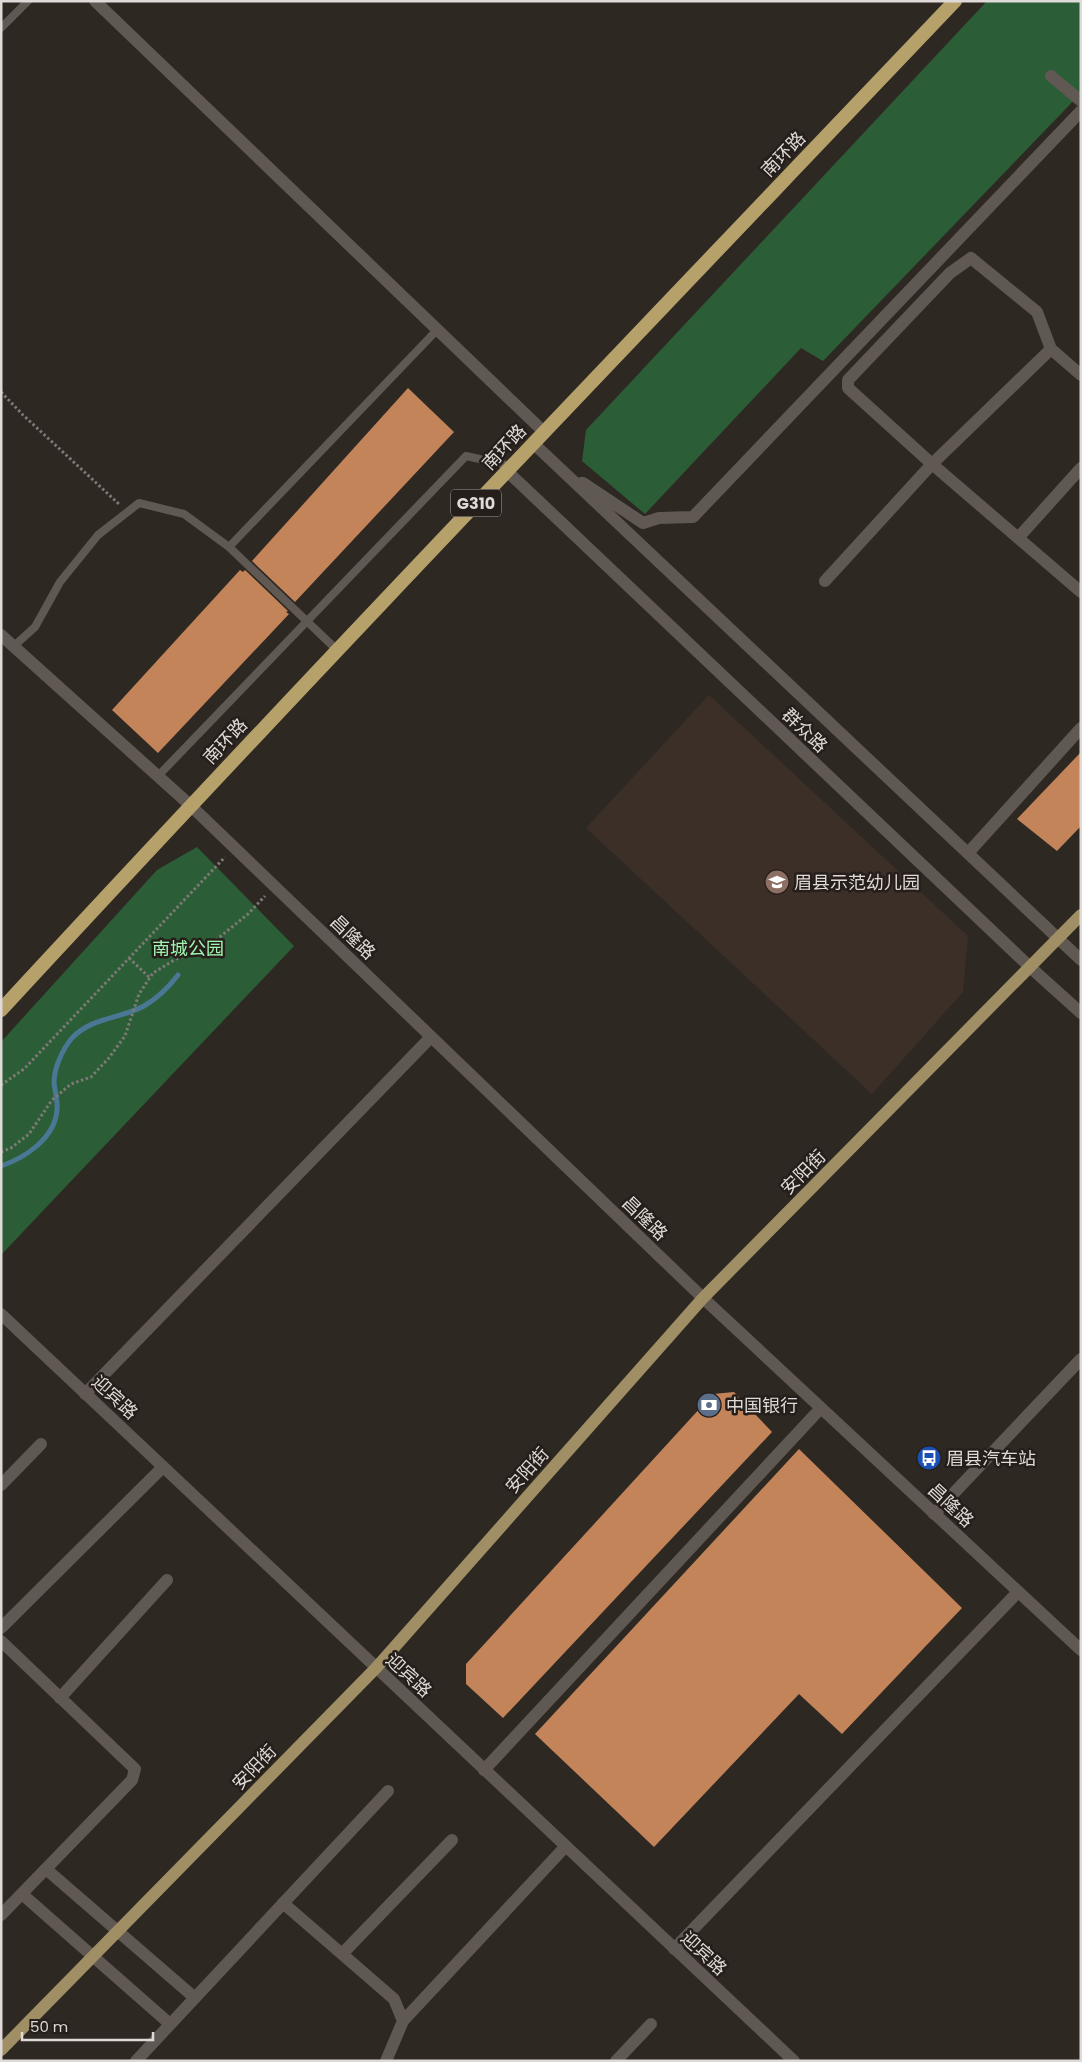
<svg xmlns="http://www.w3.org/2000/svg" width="1082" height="2062" font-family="Poppins,'Noto Sans SC',sans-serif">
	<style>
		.built { fill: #3c2f28 }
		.green { fill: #2b5e37 }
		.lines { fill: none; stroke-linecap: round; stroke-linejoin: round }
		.stream { stroke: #4a7794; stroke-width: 5 }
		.building { fill: #c3845a }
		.path { stroke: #7f7975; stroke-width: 3; stroke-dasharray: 2.5 2.5; stroke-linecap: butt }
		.service { stroke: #605853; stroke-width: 8 }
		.minor { stroke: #605853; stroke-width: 12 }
		.tertiary { stroke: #605853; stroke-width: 12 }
		.primary { stroke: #a08f64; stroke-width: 12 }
		.trunk { stroke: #b6a16a; stroke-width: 14 }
		.labels { text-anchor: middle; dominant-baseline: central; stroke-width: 5; stroke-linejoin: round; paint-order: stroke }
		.shield { fill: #251e1a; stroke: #a7a29e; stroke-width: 1 }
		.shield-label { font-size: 16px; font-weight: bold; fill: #dfdad7 }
		.street-label { font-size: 18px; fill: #dfdad7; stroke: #251e1a }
		.poi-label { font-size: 18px; fill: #dfdad7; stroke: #251e1a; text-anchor: start }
		.park-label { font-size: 18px; fill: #a0f6b1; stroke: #251e1a }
	</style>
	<rect width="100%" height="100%" fill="#2e2823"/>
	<path class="built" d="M709 695 968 936 963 992 872 1094 586 828Z"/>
	<path class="green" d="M987 1H1081V93L823 361 801 348 645 514 582 461 586 430Z
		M197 847 294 946 1 1255V1042L157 870Z"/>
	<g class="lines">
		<path class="stream" d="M1 1166C25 1158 55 1138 57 1110 58 1101 55 1092 54 1083 54 1068 62 1050 72 1038 92 1017 120 1019 144 1006 158 998 168 988 178 975"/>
	</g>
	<path class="building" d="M408 388 454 432 295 602 252 561Z
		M240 570 243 572 245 570 288 611 286 612 289 614 158 753 112 710Z
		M1081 752V826L1057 851 1017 819Z
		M734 1392 772 1432 503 1718 466 1684V1664L713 1394Z
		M799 1449 962 1608 842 1734 799 1694 654 1847 535 1734Z"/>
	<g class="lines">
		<path class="path" d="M1 392 23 415 120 505
			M129 958 150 978
			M1 1085 24 1069 225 857
			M1 1152 11 1148 29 1134 52 1100 71 1084 91 1077 108 1059 125 1036 139 994 153 973 176 959 205 949 248 914 265 896"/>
		<path class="service" d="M1 28 28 1
			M229 547 437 330
			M14 646 35 627 60 582 98 535 139 503 184 514 229 547 337 650
			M158 776 466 456 511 466"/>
		<path class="minor" d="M95 1 544 432
			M1051 76 1081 101
			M1081 375 1051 349 1037 312 971 258 950 273 848 380V388L932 464 1081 592
			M533 443 1081 960
			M507 471 1030 967 1081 1013
			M581 483H583L643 523 659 518 693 517 1081 111
			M1018 538 1081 468
			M825 581 932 464 1051 349
			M1 635 190 805
			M969 852 1081 728
			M85 1394 431 1037
			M1 1485 41 1444
			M934 1514 1081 1359
			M1 1628 163 1467
			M1 1641 135 1769 132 1780 1 1915
			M60 1698 167 1580
			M484 1770 821 1408
			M46 1869 195 1998
			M22 1894 170 2024
			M283 1903 394 1999 403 2021 386 2061
			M674 1949 1018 1592
			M342 1954 452 1840
			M403 2021 565 1847
			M136 2061 388 1791
			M616 2061 651 2024"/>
		<path class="tertiary" d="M190 805 703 1298 1081 1650
			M1 1314 794 2061"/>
		<path class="primary" d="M1 2050 376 1668 703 1298 1081 915"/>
		<path class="trunk" d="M1 1010C315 670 636 336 955 1"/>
	</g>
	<defs>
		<symbol id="school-disc" viewBox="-11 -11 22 22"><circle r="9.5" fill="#8d6e63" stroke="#251e1a"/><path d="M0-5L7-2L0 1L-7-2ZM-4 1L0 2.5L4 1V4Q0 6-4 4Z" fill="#fff"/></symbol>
		<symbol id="bank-disc" viewBox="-11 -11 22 22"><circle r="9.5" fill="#5c6f8a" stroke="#251e1a"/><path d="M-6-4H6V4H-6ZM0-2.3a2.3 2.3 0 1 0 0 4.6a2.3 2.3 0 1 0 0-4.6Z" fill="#fff"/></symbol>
		<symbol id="bus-disc" viewBox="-11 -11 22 22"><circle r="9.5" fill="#1a4fb4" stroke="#251e1a"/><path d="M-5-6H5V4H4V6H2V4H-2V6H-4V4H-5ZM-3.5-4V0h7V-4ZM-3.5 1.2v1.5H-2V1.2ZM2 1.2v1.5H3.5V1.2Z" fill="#fff"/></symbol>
	</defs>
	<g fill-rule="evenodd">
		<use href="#school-disc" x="763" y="868" width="28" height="28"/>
		<use href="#bank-disc" x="695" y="1391" width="28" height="28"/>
		<use href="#bus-disc" x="915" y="1444" width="28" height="28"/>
	</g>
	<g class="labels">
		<rect class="shield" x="451" y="489.5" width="50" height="27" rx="4"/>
		<g class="shield-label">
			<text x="476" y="503">G310</text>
		</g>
		<g class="street-label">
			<text transform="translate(783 154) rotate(-46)">南环路</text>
			<text transform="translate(504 447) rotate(-47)">南环路</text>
			<text transform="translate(805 730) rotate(44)">群众路</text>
			<text transform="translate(225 741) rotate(-47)">南环路</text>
			<text transform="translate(353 937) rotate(44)">昌隆路</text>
			<text transform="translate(803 1172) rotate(-45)">安阳街</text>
			<text transform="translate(645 1218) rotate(44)">昌隆路</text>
			<text transform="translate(115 1397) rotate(43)">迎宾路</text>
			<text transform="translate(527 1470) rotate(-48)">安阳街</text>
			<text transform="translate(951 1505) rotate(43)">昌隆路</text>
			<text transform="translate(409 1675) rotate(43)">迎宾路</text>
			<text transform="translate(254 1767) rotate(-46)">安阳街</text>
			<text transform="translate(704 1953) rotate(43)">迎宾路</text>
		</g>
		<g class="poi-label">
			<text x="794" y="882">眉县示范幼儿园</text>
			<text x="726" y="1405">中国银行</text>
			<text x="946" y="1458">眉县汽车站</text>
		</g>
		<g class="park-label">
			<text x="188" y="948">南城公园</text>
		</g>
	</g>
	<rect width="1082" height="2062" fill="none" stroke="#dfdad7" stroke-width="5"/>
	<path d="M22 2032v8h131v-8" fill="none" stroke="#dfdad7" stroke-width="2.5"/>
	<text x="30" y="2032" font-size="15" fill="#dfdad7" stroke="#251e1a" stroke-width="4" paint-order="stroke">50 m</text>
</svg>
